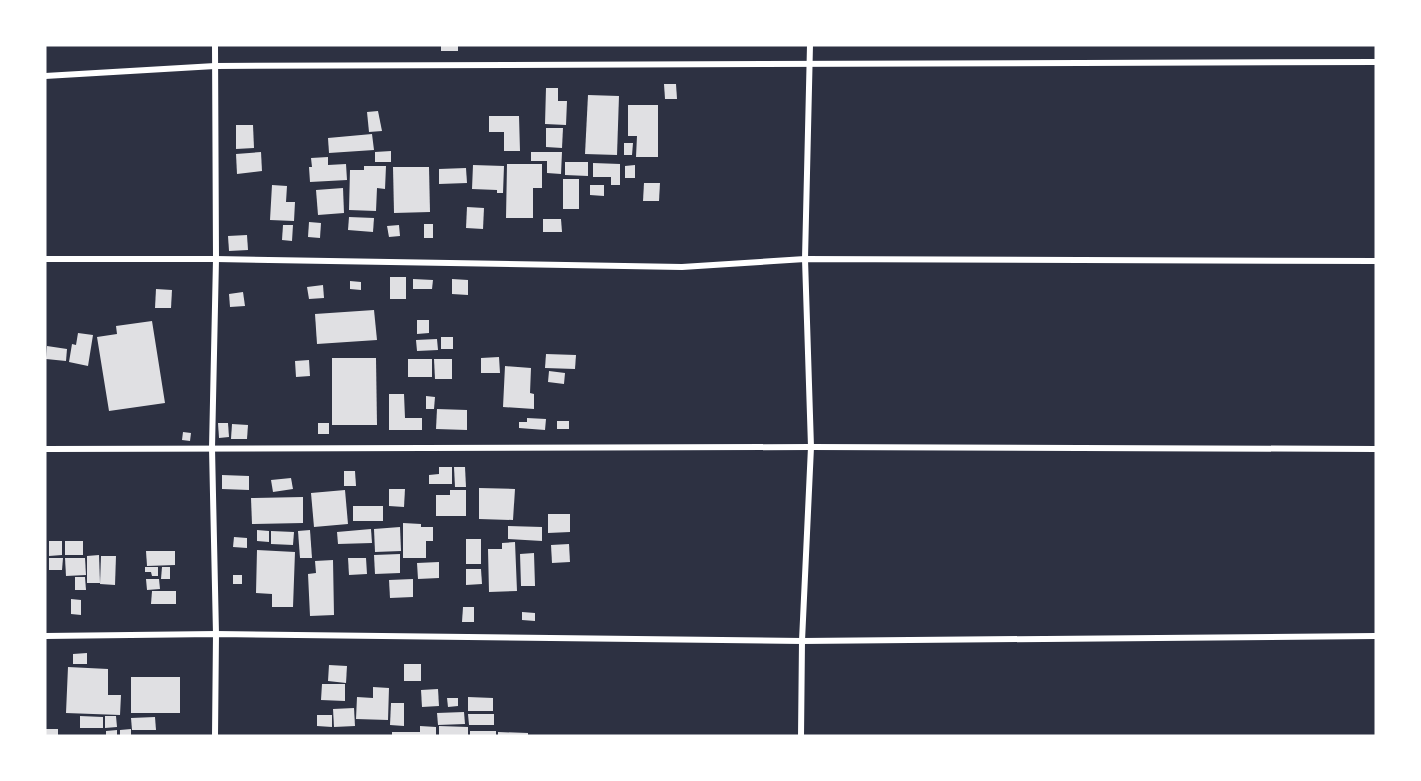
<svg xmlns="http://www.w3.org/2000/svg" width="1421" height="781" font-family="'Varela Round',sans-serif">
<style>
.building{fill:#e0e0e3}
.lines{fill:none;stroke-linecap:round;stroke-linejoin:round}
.minor{stroke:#fff;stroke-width:6}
</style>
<rect width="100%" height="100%" fill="#2d3142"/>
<g class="building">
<rect x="441" y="45" width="17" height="6"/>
<path d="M664 84H676L677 99H665Z"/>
<path d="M546 88H558V101H567L566 125 545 124Z"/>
<path d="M588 95 619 96 617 155 585 154Z"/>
<path d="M628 105H658V157H636L637 136H628Z"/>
<path d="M378 111 382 131 369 132 367 112Z"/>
<path d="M489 116H519L520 151H504V132H489Z"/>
<path d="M236 125H253L254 148 236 149Z"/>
<path d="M546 128H563L562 148 546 147Z"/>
<path d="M372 134 374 150 329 153 328 138Z"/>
<path d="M624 143H633L632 155H624Z"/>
<path d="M391 151V162H375V152Z"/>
<path d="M261 152 262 171 237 174 236 154Z"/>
<path d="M531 152H562L561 174 547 173V161H531Z"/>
<path d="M328 157V165L346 164 347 180 310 182 309 167H312L311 158Z"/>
<path d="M565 162H588V176L565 175Z"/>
<path d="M593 163 620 164V185H611V177H593Z"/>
<path d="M507 164H542V188H533V218H506Z"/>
<path d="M473 165 504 166 503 193H497V190L472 189Z"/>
<path d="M635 165V178H625V166Z"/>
<path d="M364 166H386L385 189 377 188 376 211 349 210 350 170H364Z"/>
<path d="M393 167H429L430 212 394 213Z"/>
<path d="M466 168 467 183 439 184V169Z"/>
<rect x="563" y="179" width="16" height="30"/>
<path d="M644 183H660L659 201H643Z"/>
<path d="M272 185 287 186 286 202H295L294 221 270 220Z"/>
<path d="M590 185H604V196L590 195Z"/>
<path d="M343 188 344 213 318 215 316 190Z"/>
<path d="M467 207 484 208 483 229 466 228Z"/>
<path d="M349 217 374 218 373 232 348 230Z"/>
<path d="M543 219H561L562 232H543Z"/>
<path d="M309 222 321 223 320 238 308 237Z"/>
<rect x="424" y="224" width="9" height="14"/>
<path d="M283 225H293L292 241 282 240Z"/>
<path d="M399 225 400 236 389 237 387 226Z"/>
<path d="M247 235 248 250 229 251 228 236Z"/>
<rect x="390" y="277" width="16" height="22"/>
<path d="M413 279 433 280 432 289H413Z"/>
<path d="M452 279 468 280V295L452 294Z"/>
<path d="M350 281 361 282V290L350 289Z"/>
<path d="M323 285 324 298 309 299 307 287Z"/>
<path d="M156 289 172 290 171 308H155Z"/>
<path d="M243 292 245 306 230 307 229 294Z"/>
<path d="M374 310 377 340 317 344 315 314Z"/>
<path d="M417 320H429V333L417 334Z"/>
<path d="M152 321 165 403 109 411 97 337 117 334 116 326Z"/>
<path d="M78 333 93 335 88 366 69 362 72 344 76 345Z"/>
<rect x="441" y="337" width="12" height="12"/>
<path d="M437 339 438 350 417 351 416 340Z"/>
<path d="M47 346 67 349 66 361 46 359Z"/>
<path d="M546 354 576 355 575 369 545 368Z"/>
<path d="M499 357 500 373H481V358Z"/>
<path d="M332 358H376L377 425H332Z"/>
<rect x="408" y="359" width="24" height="18"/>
<path d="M434 359H452V379H435Z"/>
<path d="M309 360 310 376 296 377 295 361Z"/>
<path d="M505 366 531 368 530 393 534 394V409L503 407Z"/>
<path d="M549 371 565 373 564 384 548 382Z"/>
<path d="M389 394H404L405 418H422V430H389Z"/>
<path d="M426 396 435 397 434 409H426Z"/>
<path d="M437 409 467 410V430L436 429Z"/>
<path d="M527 418 546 419 545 430 519 428V422H527Z"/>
<rect x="557" y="421" width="12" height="8"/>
<path d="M218 423H228L229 437 219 438Z"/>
<rect x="318" y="423" width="11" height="11"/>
<path d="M232 424 248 425 247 439H231Z"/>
<path d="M183 432 191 433 190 441 182 440Z"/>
<path d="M439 467H452V484H429V475L439 474Z"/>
<path d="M454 467H465L466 487H455Z"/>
<path d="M344 471H355L356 486H344Z"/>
<path d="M222 475 249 476V490L222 489Z"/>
<path d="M291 478 293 489 273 492 271 480Z"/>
<path d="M479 488 515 489 513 520 479 519Z"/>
<path d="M389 489H405L404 507 389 506Z"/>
<path d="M345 490 348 524 314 527 311 493Z"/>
<path d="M450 490H466V516H436V495H450Z"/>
<path d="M303 497V523L252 524 251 498Z"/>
<rect x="353" y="506" width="30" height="15"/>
<path d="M548 514H570V532L548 533Z"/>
<path d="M403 523 421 524V527H433V541H426V558H403Z"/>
<path d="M508 526 542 527V541L508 539Z"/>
<path d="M400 527 401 551 375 552 374 529Z"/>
<path d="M371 529 372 543 338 544 337 532Z"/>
<path d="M257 530 269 531V542L257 541Z"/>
<path d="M310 530 312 558H300L298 531Z"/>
<path d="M271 531 294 532 293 545 271 544Z"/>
<path d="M234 537 247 538V548L233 547Z"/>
<rect x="466" y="539" width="15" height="25"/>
<path d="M49 541H62V555L49 556Z"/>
<rect x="65" y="541" width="18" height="14"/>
<path d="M515 542 517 591 489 592 488 549H502V543Z"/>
<path d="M569 544 570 562 552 563 551 545Z"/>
<path d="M257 550 295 552 293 607H272V594L256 593Z"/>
<path d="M146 551H175V565L147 566Z"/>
<path d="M534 553 535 586H521L520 554Z"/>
<path d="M400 554V573L375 574 374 555Z"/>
<path d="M99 555 100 583H87V556Z"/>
<path d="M101 556H116L115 585 100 584Z"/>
<path d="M49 558H63L62 570H49Z"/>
<path d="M65 558H85L86 575 66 576Z"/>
<path d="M348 558H366L367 574 349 575Z"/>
<path d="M333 560 334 615 310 616 308 574 316 573 315 561Z"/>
<path d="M439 562V578L418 579 417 563Z"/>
<path d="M145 567H158V576H152L151 572H145Z"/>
<path d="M162 567H170V579H161Z"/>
<path d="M466 569H481L482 584 466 585Z"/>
<rect x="233" y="575" width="9" height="9"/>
<path d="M75 577H85L86 590H75Z"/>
<path d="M146 579H159L160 589 147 590Z"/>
<path d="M413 579V597L390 598 389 580Z"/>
<path d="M152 591H176V604H151Z"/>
<path d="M71 599 81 600V615L71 614Z"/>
<path d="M463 607H474V622H462Z"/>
<path d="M522 612 535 613V621L522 620Z"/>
<path d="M87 653V664H73V654Z"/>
<rect x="404" y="664" width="17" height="17"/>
<path d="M329 665 347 666 346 683 328 681Z"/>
<path d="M68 667 108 669V695H121L120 715 66 713Z"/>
<rect x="131" y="677" width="49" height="36"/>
<path d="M322 684H345V701L321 700Z"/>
<path d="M373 687 389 688 388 720 356 719 357 697 373 698Z"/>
<path d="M438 689 439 706 422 707 421 690Z"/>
<path d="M468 697 493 698V711H468Z"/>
<path d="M447 698H458V706L448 707Z"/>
<path d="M391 703H404V726L390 725Z"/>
<path d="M354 708 355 726 334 727 333 709Z"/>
<path d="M464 712 465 724 438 725 437 713Z"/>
<path d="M468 714H494V725H469Z"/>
<path d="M317 715H332V727L317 726Z"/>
<path d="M80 716 103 717V728H80Z"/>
<path d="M105 716H116L117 727 105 728Z"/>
<path d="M155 717 156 730H132L131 718Z"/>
<path d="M420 726 436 727V736H392V732H420Z"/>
<path d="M439 726 468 727V736H439Z"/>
<rect x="45" y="729" width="13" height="7"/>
<path d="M131 729V736H120V730Z"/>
<path d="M117 730V736H106V731Z"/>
<rect x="470" y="731" width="26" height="5"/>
<path d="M498 732 528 733V736H498Z"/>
</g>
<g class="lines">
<g class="minor">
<path d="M45 76 215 66 1376 62"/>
<path d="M45 259H216L682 267 805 259 1376 261"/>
<path d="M45 449 811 447 1376 449"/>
<path d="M45 636 216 634 802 641 1376 636"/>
<path d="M215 736 216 634 212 448 216 259 215 45"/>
<path d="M801 736 802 641 811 447 805 259 810 45"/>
</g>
</g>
<rect width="1421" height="781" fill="none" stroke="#ffffff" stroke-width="93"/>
</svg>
